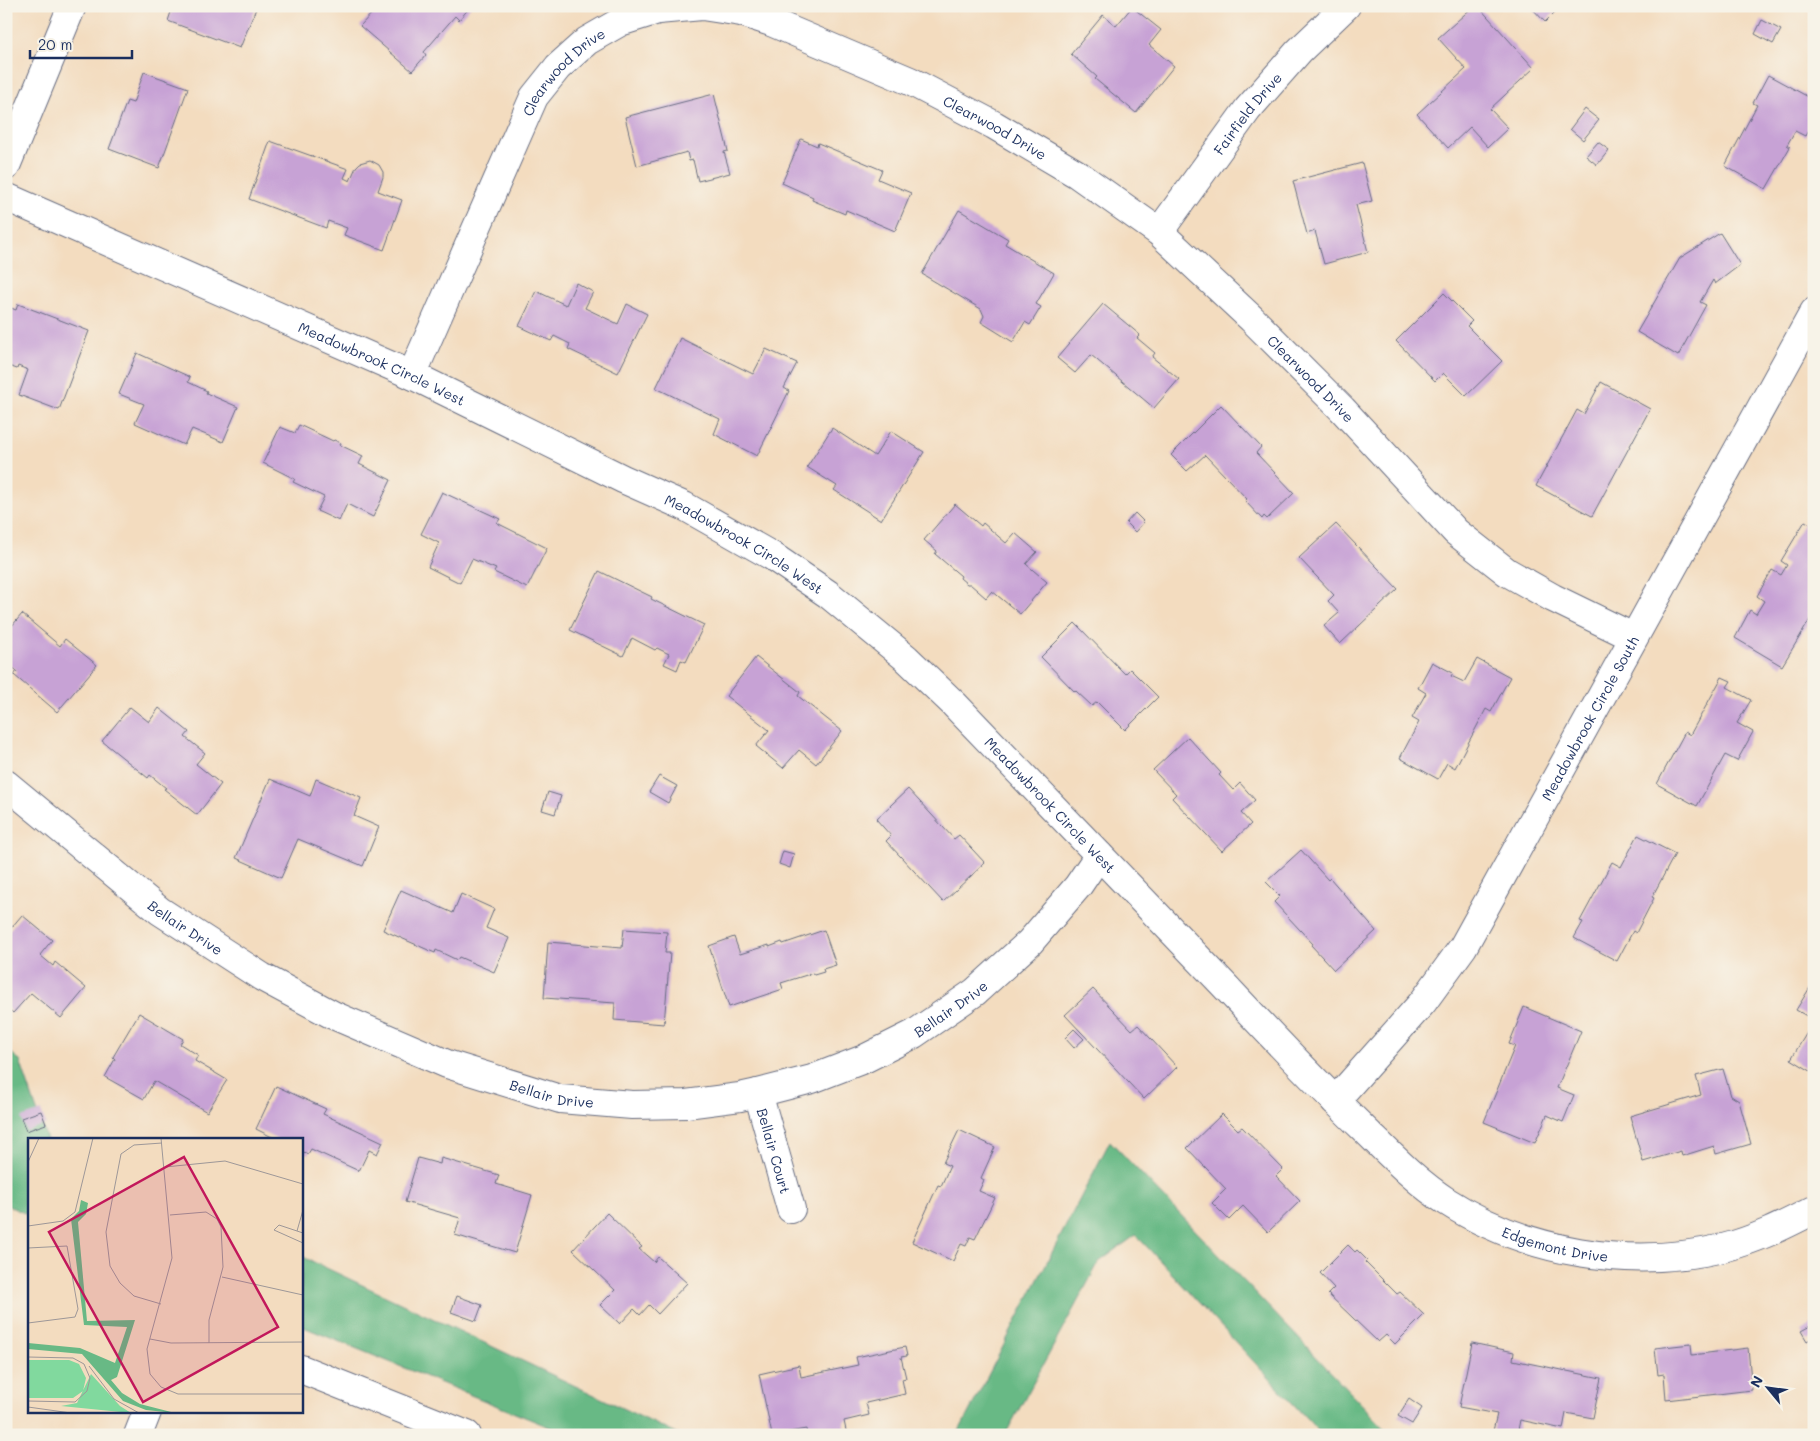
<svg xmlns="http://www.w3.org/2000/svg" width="1820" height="1441" font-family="Mali,sans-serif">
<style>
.forest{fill:#68b985;stroke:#427472}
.building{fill:#c7a2d5}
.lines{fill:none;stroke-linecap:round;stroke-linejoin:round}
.minor-casing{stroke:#676c80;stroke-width:30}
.minor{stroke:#fff;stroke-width:28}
.labels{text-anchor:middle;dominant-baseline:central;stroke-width:4;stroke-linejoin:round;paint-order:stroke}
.street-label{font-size:14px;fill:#1b2f5e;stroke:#f7f3e8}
.inset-road{fill:none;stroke:#9d9798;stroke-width:1}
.view{fill:#c2185b;fill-opacity:0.15;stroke:#c2185b;stroke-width:2.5}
.inset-edge{fill:none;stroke:#1b2f5e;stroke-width:2.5}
</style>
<rect width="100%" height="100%" fill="#f7f3e8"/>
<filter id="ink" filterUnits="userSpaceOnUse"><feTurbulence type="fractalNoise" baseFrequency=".02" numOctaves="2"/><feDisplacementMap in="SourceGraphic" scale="10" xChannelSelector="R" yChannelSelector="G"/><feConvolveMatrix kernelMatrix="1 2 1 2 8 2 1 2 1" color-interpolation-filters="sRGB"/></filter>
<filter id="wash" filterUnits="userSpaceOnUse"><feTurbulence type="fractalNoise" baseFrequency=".0096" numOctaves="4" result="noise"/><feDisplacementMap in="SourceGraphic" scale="20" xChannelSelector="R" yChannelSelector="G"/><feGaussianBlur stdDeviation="1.12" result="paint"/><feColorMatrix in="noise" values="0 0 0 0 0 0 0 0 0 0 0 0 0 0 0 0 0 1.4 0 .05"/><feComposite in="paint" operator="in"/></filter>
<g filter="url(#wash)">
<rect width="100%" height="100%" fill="#f3dcbf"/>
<g class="forest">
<path d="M6 1048 20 1061 47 1140H29V1215L6 1205Z"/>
<path d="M1110 1141 1391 1435H1322L1136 1235 1099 1262 1005 1435H957Z"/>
<path d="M301 1256 679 1435H569L301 1326Z"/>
</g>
<g id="blocks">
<g class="building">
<path d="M173 6H257L240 48 168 21Z"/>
<path d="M370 6H471L459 20 455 16 424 52 426 55 412 71 360 26 375 10Z"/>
<path d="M1474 6H1478L1534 68 1490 109 1508 128 1488 147 1470 127 1448 148 1417 114 1466 69 1438 38Z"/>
<path d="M1530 6H1561L1545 22Z"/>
<path d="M1132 7 1161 30 1149 45 1174 66 1136 113 1095 79 1097 77 1071 54 1103 15 1116 26Z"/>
<path d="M1762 20 1781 30 1773 44 1755 34Z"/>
<path d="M144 72 188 88 159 168 109 149 127 101 133 103Z"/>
<path d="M1768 75 1814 100V120L1805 136 1795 131 1787 145 1790 147 1766 189 1725 166 1757 105 1753 103Z"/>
<path d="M714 94 728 151 724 152 730 173 698 181 693 160 689 161 687 152 637 166 625 117Z"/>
<path d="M1585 109 1599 120 1583 140 1570 129Z"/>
<path d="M801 139 817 146 818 143 882 170 878 179 911 193 895 231 846 210 845 214 812 200 813 197 782 183Z"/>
<path d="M270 141 348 169 344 178 350 181 356 167 360 163 370 160 379 165 383 172V177L378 191 402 200 384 250 344 235 347 228 328 221 326 228 249 199Z"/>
<path d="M1598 142 1609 150 1597 165 1586 156Z"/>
<path d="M1362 163 1372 201 1356 205 1368 252 1324 264 1315 231 1307 234 1293 181Z"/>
<path d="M959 210 1008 239 1005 244 1054 273 1036 304 1041 307 1030 325 1025 322 1013 342 981 322 984 316 981 309 922 274Z"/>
<path d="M1720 233 1740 265 1715 284 1713 280 1700 302 1706 305 1678 356 1637 332 1680 258Z"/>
<path d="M576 283 593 292 585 308 618 324 627 304 647 314 618 373 568 349 570 344 554 336 551 341 519 326 536 291 566 305Z"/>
<path d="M1444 293 1472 321 1467 326 1502 361 1466 396 1443 373 1435 381 1396 341Z"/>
<path d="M18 304 89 331 59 410 19 395 28 370 18 366 17 369 6 365V306L16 310Z"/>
<path d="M1103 304 1140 335 1137 338 1155 353 1152 357 1179 379 1154 408 1091 355 1075 373 1057 358Z"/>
<path d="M680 338 753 374 766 349 797 363 784 388 789 391 757 456 714 434 720 419 656 388Z"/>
<path d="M137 353 190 377 188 382 207 391 206 393 238 407 223 442 192 429 184 445 135 423 144 404 119 394Z"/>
<path d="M1601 382 1650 409 1592 516 1536 486 1577 410 1584 414Z"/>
<path d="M1221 405 1261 447 1256 453 1294 493 1267 519 1264 516 1262 519 1245 501 1247 499 1205 455 1187 471 1171 455Z"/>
<path d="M299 425 333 441 334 440 341 443 340 445 363 456 359 464 391 480 373 517 347 504 339 521 317 511 324 497 293 482 295 479 263 463 280 427 295 433Z"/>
<path d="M832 428 875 456 891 431 924 452 881 520 834 490 837 486 807 467Z"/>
<path d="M442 492 500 519 497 523 547 548 527 588 494 572 496 569 472 559 460 583 428 567 439 543 421 534Z"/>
<path d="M955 504 981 526 983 523 1006 543 1015 533 1037 552 1026 564 1047 582 1020 614 992 591 986 598 970 584H967L960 578 961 576 935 554 937 551 924 540Z"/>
<path d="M1135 513 1144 522 1135 532 1126 523Z"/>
<path d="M1805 521 1814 526 1812 534 1814 535V613L1782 666 1735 638 1750 610 1756 614 1764 601 1757 596 1772 570 1781 575 1787 565 1781 561Z"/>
<path d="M1336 524 1398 589 1340 644 1324 626 1339 613 1328 601 1334 595 1299 558Z"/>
<path d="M599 571 652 597 651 599 704 625 686 662 681 660 677 670 664 664 669 654 657 648 655 650 632 638 623 656 570 630Z"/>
<path d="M22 614 60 646 65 639 97 665 57 712 14 675 17 671 6 662V633Z"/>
<path d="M1075 623 1125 674 1130 669 1158 697 1125 730 1097 702 1092 706 1076 691 1075 692 1041 657Z"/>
<path d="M756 657 800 692 798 696 842 731 816 764 799 750 783 768 756 746 769 730 726 696Z"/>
<path d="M1477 659 1510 677 1491 712 1486 709 1455 768 1447 763 1438 779 1400 758 1419 722 1412 718 1426 693 1418 688 1432 662 1453 673 1451 676 1464 682Z"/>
<path d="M1722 677 1731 681 1727 687 1751 700 1737 723 1753 732 1737 761 1725 755 1697 806 1657 784 1685 732 1690 735Z"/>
<path d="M130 707 149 722 159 708 189 732 185 737 205 753 196 764 221 784 197 815 164 789 166 788 150 775 148 778 102 741Z"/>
<path d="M1188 737 1221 773 1219 775 1233 790 1240 783 1255 800 1241 813 1251 824 1222 851 1172 798 1176 794 1153 770Z"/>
<path d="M659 776 677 786 668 803 649 792Z"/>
<path d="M270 779 310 796 316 779 361 798 354 816 379 827 363 866 298 839 281 878 236 858Z"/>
<path d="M908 789 954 839 959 835 985 863 943 902 886 841 891 836 876 819Z"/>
<path d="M548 792 561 796 555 814 542 810Z"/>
<path d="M1638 835 1675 854 1652 897 1654 898 1636 933 1633 931 1617 961 1574 938 1583 922 1580 921 1612 862 1621 867Z"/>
<path d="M1301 850 1328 880 1330 878 1376 931 1334 970 1311 945 1313 944 1274 902 1280 896 1266 882Z"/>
<path d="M783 851 794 854 790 868 779 864Z"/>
<path d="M401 890 453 913 461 894 494 909 486 928 509 938 494 972 459 957 457 960 436 950 435 953 383 930Z"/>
<path d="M22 915 52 940 40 955 53 966 55 962 86 988 61 1018 31 993 13 1013 6 1007 8 988 6 987V934Z"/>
<path d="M624 929 667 932 665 953H670L664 1024 614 1020 615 1003 544 998 548 942 622 948Z"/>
<path d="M824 930 836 965 823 969 824 972 814 975 813 973 781 983 783 989 729 1007 709 946 734 937 740 954 769 945V947L782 942 783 944Z"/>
<path d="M1814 981V1020L1796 1010Z"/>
<path d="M1093 989 1132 1030 1138 1025 1177 1067 1144 1099 1065 1015Z"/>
<path d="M1524 1007 1581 1031 1557 1088 1574 1095 1563 1122 1547 1115 1535 1143 1484 1122 1515 1046 1509 1044Z"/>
<path d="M139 1013 183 1039 180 1044 198 1055 195 1061 227 1080 207 1112 154 1081 144 1099 105 1077 115 1059 113 1057Z"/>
<path d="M1814 1021V1073L1791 1059Z"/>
<path d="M1074 1029 1084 1039 1074 1048 1065 1038Z"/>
<path d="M1723 1069 1731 1096 1739 1101 1751 1144 1716 1154 1714 1146 1682 1156 1681 1151 1643 1162 1630 1116 1701 1095 1696 1076Z"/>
<path d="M276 1086 326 1109 323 1114 383 1142 377 1154 369 1150 359 1171 311 1149 308 1154 301 1151V1140H278L256 1129Z"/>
<path d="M41 1111 46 1124 26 1131 21 1118Z"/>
<path d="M1222 1114 1238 1130 1242 1127 1283 1169 1276 1176 1300 1201 1268 1232 1243 1206 1229 1220 1212 1203 1226 1189 1187 1148Z"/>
<path d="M959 1130 995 1147 981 1178 984 1180 979 1191 995 1198 975 1239 970 1237 966 1246 961 1244 953 1261 912 1242 938 1185 941 1186 950 1166 943 1163Z"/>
<path d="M418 1158 440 1164 441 1158 499 1175 496 1184 532 1195 515 1253 455 1235 460 1218 405 1202Z"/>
<path d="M607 1213 642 1247 639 1249 654 1262 658 1257 687 1283 658 1314 649 1305 640 1315 634 1309 620 1324 600 1305 615 1290 573 1250Z"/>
<path d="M1348 1245 1355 1252 1357 1250 1367 1260 1365 1262 1397 1294 1400 1292 1424 1315 1395 1344 1386 1335 1378 1342 1328 1294 1334 1288 1320 1273Z"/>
<path d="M457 1296 482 1305 476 1321 451 1312Z"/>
<path d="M1814 1324V1337L1807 1341 1801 1331Z"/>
<path d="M1472 1343 1514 1352 1513 1360 1601 1378 1593 1418 1566 1413 1563 1429 1520 1420 1517 1435H1492L1497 1414 1459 1407Z"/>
<path d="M1691 1344 1692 1355 1748 1348 1752 1390 1666 1400 1664 1374 1658 1375 1655 1348Z"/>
<path d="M905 1347 907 1356 901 1357 906 1378 902 1379 905 1394 866 1403 869 1415 844 1421 847 1435H807L806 1429 772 1435 759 1374 799 1365 801 1377 858 1365 856 1357Z"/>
<path d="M1409 1399 1422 1408 1412 1424 1398 1416Z"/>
</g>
</g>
</g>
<g filter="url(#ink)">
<use href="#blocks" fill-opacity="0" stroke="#676c80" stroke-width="1"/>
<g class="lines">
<g class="minor-casing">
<g id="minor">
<path d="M6 166 72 6"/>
<path id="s1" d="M6 197 412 375 623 479 684 506 772 556 828 594 906 658 954 704C1044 797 1133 891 1223 984 1269 1033 1315 1082 1364 1129 1390 1154 1415 1181 1446 1201 1527 1253 1629 1270 1723 1248 1755 1240 1785 1225 1814 1210"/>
<path id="s2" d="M1159 232 1248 109 1299 51 1346 6"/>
<path id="s3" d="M412 375 534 97 558 67 587 41 620 22 658 10 702 6 741 12 771 22 910 81 994 125 1077 174 1159 232 1252 319 1342 409 1456 532 1507 572 1553 598 1633 637"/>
<path id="s4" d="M6 784 160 911 262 977 333 1015 447 1064 560 1099 632 1105 686 1104 740 1097 758 1093 812 1079 864 1059 914 1034 975 992 1030 942 1078 886 1099 855"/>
<path id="s5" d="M758 1093 791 1209"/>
<path id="s6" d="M1335 1101 1423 1002 1463 947 1814 312"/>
<path d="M301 1369 467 1435"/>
<path d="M138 1435 147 1412"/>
</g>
</g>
<use href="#minor" class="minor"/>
</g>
</g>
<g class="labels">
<g class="street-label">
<text stroke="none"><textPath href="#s3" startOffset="342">Clearwood Drive</textPath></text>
<text stroke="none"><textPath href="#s2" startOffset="148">Fairfield Drive</textPath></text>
<text stroke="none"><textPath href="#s3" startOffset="822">Clearwood Drive</textPath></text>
<text stroke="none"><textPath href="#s1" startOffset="411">Meadowbrook Circle West</textPath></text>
<text stroke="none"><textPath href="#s3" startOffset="1228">Clearwood Drive</textPath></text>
<text stroke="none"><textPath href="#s1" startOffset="816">Meadowbrook Circle West</textPath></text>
<text stroke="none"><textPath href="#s6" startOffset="462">Meadowbrook Circle South</textPath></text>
<text stroke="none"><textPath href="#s1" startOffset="1221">Meadowbrook Circle West</textPath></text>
<text stroke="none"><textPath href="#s4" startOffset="230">Bellair Drive</textPath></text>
<text stroke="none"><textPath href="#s4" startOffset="1055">Bellair Drive</textPath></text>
<text stroke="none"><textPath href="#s4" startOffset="635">Bellair Drive</textPath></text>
<text stroke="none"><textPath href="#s5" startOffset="60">Bellair Court</textPath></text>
<text stroke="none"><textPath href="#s1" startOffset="1900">Edgemont Drive</textPath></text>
</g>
</g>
<g transform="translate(28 1138)">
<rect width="275" height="275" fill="#f3dcbf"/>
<path d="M0 222H41L51 226 58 240 55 253 45 260H0ZM63 236 92 268 103 275 33 268 49 265Z" fill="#81d99e"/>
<path d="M53 62 60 65 58 76 50 84 59 183 107 182 89 239 83 242 94 255 112 266 147 275 118 272 95 263 54 216 0 211V205L52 210 87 225 99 189 56 187 43 81 51 73Z" fill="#68b985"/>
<path class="inset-road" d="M133 0 144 120 119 211 122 236 133 249 150 256H275M0 24 11 0M137 29 197 23 275 46M142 77 178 74 189 81 193 89 195 129 181 182V205M0 88 35 83 47 74 65 0M269 93 275 72M275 95 251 87 246 92 275 105M0 110 39 108 50 171 47 179 0 185M194 139 275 157M133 166 106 158 92 145 82 128 78 94 93 16 106 7 134 5M122 201 143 205 275 204M0 219 45 220 56 226 62 240 59 253 47 264 0 263M61 228 86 261 111 275M0 269 43 275"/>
<path class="view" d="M156 19 250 189 115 264 21 94Z"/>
<rect width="275" height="275" class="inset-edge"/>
</g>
<rect width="1820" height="1441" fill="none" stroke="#f7f3e8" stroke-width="25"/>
<g transform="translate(1768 1388) rotate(299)" stroke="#f7f3e8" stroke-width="4" paint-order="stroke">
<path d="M0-4L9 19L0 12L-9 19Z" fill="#1b2f5e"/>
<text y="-8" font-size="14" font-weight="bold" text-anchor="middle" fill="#1b2f5e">N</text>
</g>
<path d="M30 50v8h102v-8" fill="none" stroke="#1b2f5e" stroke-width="2.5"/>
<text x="38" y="50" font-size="15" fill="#1b2f5e" stroke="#f7f3e8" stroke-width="4" paint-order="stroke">20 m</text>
</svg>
